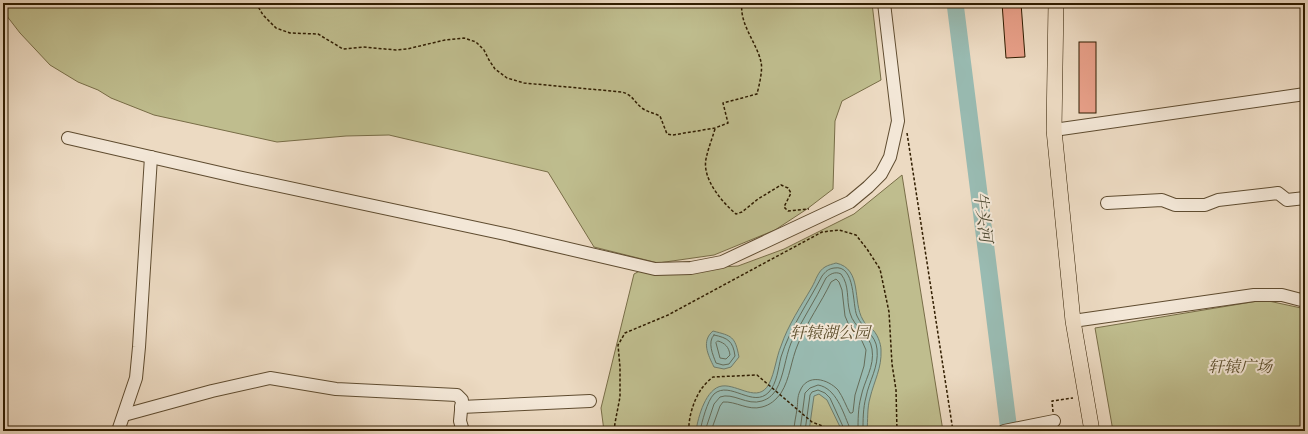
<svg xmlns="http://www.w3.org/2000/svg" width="1308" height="434" font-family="Vollkorn,'Noto Serif SC',serif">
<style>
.green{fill:#bfbd8e;stroke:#786d47}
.water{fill:#99bbb2;stroke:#6f7c6b}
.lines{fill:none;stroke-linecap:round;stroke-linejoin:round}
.shore{stroke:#646c59;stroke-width:1}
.river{stroke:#99bbb2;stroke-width:17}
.building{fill:#e79f88;stroke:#301d00}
.minor-casing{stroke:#5f4c30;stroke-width:14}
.major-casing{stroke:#301d00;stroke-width:16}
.path{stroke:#301d00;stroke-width:1.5;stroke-dasharray:3 2;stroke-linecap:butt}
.minor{stroke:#f3e7d7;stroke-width:12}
.major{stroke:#ecdac2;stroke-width:15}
.labels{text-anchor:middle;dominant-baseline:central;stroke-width:4;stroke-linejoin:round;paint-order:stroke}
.park-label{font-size:16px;font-style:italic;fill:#5b4d2b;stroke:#f3e7d7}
.water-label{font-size:17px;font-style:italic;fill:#504c35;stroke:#f3e7d7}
</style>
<rect width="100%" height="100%" fill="#ecdac2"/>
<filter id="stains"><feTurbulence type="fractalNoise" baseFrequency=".005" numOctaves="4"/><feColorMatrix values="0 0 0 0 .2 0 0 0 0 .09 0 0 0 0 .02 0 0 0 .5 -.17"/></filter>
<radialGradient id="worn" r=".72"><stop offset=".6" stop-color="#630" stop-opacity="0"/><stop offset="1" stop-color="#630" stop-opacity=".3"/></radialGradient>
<g class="green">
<path d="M3 3H872L881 80 842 101 835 121 833 189 807 209 775 230 714 255 658 263 594 247 548 172 389 135 346 136 277 142 154 115 111 98 98 90 78 82 50 65 20 33 3 11Z"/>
<path d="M902 175 943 431H604L601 408 634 274 649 266 669 270 738 266 784 249 854 214Z"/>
<path d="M1264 300 1301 308 1305 310V431H1113L1095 328Z"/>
</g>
<g class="water">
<path d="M836 263C863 269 852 302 863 320 865 324 868 326 871 328 877 333 881 343 881 350 882 368 874 381 870 398 867 408 868 420 867 431H842L827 400 819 394 814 396 809 431H696C698 417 706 388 722 386 738 384 758 404 769 384 775 372 776 358 781 346 788 325 801 306 812 287 816 280 818 271 825 267 828 265 833 264 836 263Z"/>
<path d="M713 331C732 336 735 336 739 357L731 367 724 369 714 367C708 355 701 341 713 331Z"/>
</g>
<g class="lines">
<g class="shore">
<path d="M714 335C728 338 733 341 735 356L729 364 723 365 716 363C713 355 707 342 714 335Z"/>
<path d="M718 341C725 343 729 347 730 355L726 359 720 358 716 343Z"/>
<path d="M700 431C702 422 707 401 714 394 730 380 753 409 769 392 777 383 778 369 781 357 790 328 808 303 822 276 826 271 828 269 834 268 856 264 852 305 857 316 862 328 876 335 877 349 879 367 869 381 866 397 863 408 863 420 863 431"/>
<path d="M705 431 714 404 720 397C733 392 747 406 762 401 768 399 772 396 776 390 784 376 785 358 791 343 801 321 815 301 826 278 830 274 835 271 841 274 850 286 846 299 850 313 854 328 870 334 872 349 875 366 864 381 861 397 858 408 858 420 858 431"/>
<path d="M711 431 720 406 723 402C736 401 748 411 762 407 770 405 776 400 781 393 790 379 791 360 798 344 807 322 821 303 831 282L836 279 839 282 842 290 845 316 851 330 862 341 866 350 864 366 855 395 853 412 852 413H850C846 406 843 397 838 390 828 379 807 373 800 391 797 397 798 403 797 409 796 417 794 423 794 431"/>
<path d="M800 431 805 393 810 388 818 385C836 388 843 412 849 426L850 431"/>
<path d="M805 431 810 395 812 392 818 390 825 393 830 398 845 431"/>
</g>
<path class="river" d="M955 3 1009 431"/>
</g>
<g class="building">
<path d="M1002 3H1021L1025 57 1006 58Z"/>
<rect x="1079" y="42" width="17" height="71"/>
</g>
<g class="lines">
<g class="minor-casing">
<g id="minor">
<path d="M1054 130 1305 94"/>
<path d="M68 138 238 177 505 234 655 269 691 268 722 262 850 202 868 187 881 174 890 157 898 121 884 3"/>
<path d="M1107 203 1162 200 1175 205H1205L1218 200 1278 193 1287 200 1305 198"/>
<path d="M1073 321 1254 295H1282L1305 301"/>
<path d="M461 407 590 401"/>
<path d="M124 415 212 391 270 378 336 389 457 395 462 400 460 421 463 431"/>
<path d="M118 431 136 378 139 347 151 157"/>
<path d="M1004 431 1054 421"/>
</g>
</g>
<g class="major-casing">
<path id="major" d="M1056 3 1054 130 1073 321 1092 431"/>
</g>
<g class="path">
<path d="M256 3 263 15 276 28 290 33 318 34 343 49 363 47 396 50 407 49 445 40 464 38 476 42 484 50 489 60 495 69 507 78 524 83 622 92C633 95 634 102 642 108 647 112 654 113 660 116L667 134 673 135 715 128 728 123 723 103 757 94C759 86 763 70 761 62 757 43 739 24 742 3"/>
<path d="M715 129C712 139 708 149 706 159 702 179 722 202 736 214L742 212 758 199 781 185 788 188 791 193 784 207 788 211 809 209"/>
<path d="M907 133 953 431"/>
<path d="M1053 412 1052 401 1073 398"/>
<path d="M614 431 615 423 620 397V367L618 345 625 333 668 315 822 232 839 230 856 235 867 249 880 269 889 312 892 364 896 390 897 431"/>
<path d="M689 431C688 418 694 399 702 388 705 384 709 380 713 377L757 375 812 422 825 427 828 431"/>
</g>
<use href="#minor" class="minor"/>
<use href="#major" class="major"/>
</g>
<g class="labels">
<g class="park-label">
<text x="830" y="334">轩辕湖公园</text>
<text x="1240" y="368">轩辕广场</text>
</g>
<g class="water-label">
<text transform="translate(982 217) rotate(83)">牛头河</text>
</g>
</g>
<rect width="1308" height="434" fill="none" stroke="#ecdac2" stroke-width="16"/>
<rect x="4" y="4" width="1300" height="426" fill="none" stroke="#301d00" stroke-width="2"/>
<rect x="8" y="8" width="1292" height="418" fill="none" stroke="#301d00"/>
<rect width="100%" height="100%" filter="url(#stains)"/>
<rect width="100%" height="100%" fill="url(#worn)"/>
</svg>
